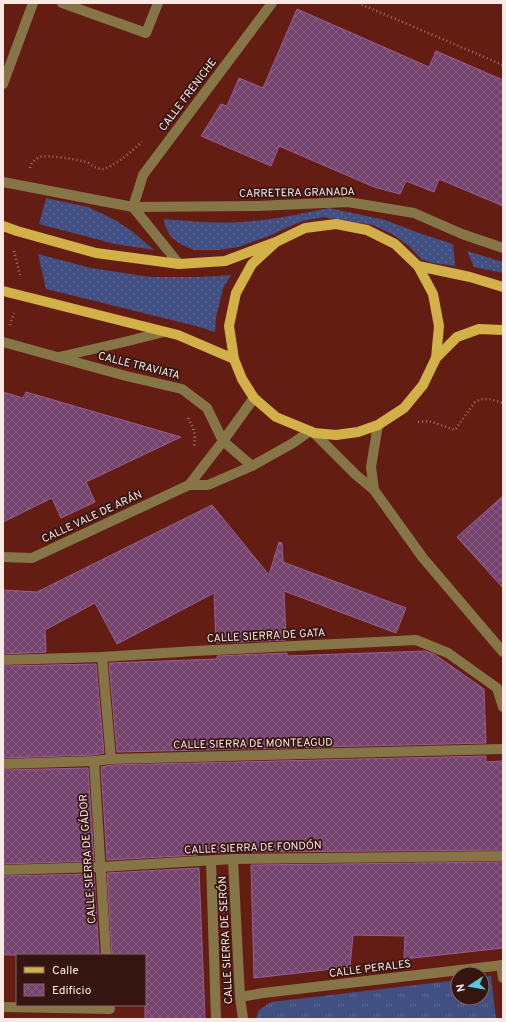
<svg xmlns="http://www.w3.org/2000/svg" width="506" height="1022" font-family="Overpass,sans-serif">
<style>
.grass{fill:url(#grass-tufts)}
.garden{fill:url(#garden-dots)}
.building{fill:url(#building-cross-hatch);stroke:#995e92}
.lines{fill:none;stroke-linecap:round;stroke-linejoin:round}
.path{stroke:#a6766f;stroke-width:2.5;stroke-dasharray:1 3;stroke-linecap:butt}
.minor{stroke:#867647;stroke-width:10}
.major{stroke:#d2b148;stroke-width:10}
.labels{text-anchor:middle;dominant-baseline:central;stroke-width:3.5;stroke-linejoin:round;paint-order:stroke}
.street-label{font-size:11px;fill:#fae8e4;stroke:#351510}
</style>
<defs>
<pattern id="grass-tufts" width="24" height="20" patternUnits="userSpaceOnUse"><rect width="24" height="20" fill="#414f83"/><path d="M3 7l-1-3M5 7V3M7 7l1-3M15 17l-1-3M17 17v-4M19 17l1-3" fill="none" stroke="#5d6894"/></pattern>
<pattern id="garden-dots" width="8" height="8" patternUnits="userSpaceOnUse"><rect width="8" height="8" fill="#414f83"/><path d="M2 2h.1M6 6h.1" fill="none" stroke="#5d6894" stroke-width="1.8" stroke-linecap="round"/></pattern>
<pattern id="building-cross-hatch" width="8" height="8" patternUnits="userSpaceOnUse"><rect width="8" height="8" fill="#74446f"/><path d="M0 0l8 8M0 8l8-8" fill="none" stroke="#895f83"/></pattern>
</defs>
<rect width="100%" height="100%" fill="#641d13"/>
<path class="grass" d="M491 976 496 1019H256L259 1010 271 1002 458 980V998H482V977Z"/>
<g class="garden">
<path d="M46 198 88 207 115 220 133 232 154 250 115 244 39 224Z"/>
<path d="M329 208 385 220 419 233 453 244 455 266 433 263 421 259 410 247 394 235 373 225 323 217 303 221 288 227 269 236 238 247 219 250H194L182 245 171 237 165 226 164 219C194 222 223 224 253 221 278 219 304 213 329 208Z"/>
<path d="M467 251 503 262V273L474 267Z"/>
<path d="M38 254 91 268 150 277H200L231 275 223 288 216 318 215 332 196 326 46 289Z"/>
</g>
<g class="building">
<path d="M297 9 429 67 436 51 503 80V206L439 179 434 192 406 181 400 194 374 187 279 146 271 166 201 136 221 104 227 106 239 78 263 88Z"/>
<path d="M3 392 23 398 26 392 181 437 86 482 95 502 61 518 52 498 3 522Z"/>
<path d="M503 496V588L457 537Z"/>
<path d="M212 505 269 575 279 542 282 543 283 562 406 608 396 633 284 591 286 640 216 643 214 593 117 644 95 603 45 630 46 652 3 654V590L37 592Z"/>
<path d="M425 651 434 654 484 689 486 743 117 752 109 663 217 659V656L287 653V656Z"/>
<path d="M96 664 104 753 94 755 3 758V666Z"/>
<path d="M486 756V762L503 761V850L251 852V851L198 854V855L107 860 101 767 111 765Z"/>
<path d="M88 768 94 861 3 864V770Z"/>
<path d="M503 862V948L404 959 405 936 353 935 350 967 254 978 251 865Z"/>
<path d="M199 868 205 1019H145V955H112L107 873Z"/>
<path d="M94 874 99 955H3L4 907H3V876Z"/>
</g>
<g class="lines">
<g class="path">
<path d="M358 3 503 65"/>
<path d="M30 168C31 163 35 159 40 157 49 155 73 159 82 161 90 162 94 169 102 169 112 169 134 149 142 142"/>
<path d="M14 251 20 275"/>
<path d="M10 325 14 313"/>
<path d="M188 418C194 429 196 433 194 446"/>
<path d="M418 422 429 421 455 430 475 402C486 396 492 400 503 403"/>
</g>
<g class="minor">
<path d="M62 3 146 33 158 3"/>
<path d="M3 84 33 3"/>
<path d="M3 182 133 207 258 206 348 202 414 213 462 234 503 248"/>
<path d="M133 207 143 175 272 3"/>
<path d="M133 207 179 264"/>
<path d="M3 342 126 376 182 389 207 408 223 441 252 466"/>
<path d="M59 357 124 342 164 332"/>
<path d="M314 433 355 474 374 490 423 558 503 652"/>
<path d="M189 485 223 441 254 398"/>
<path d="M374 490 371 467 378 425"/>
<path d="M3 557 32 558 189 485H208L252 466 293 443 310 431"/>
<path d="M102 657 111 759"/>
<path d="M3 660 102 657 195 651 416 640 448 653 497 688 503 707"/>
<path d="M94 761 106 955"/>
<path d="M3 764 94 761 111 759 503 749"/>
<path d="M233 859 240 997 243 1019"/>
<path d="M211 861 216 1019"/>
<path d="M3 870 100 867 233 859 503 856"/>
<path d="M501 965 503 978"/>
<path d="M240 997 263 993 503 965"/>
<path d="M3 1007 110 1009"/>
</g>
<g class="major">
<path d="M3 226 17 231 96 253 179 264 225 261 276 242 305 228 336 224 367 230 395 244 418 266 433 294 439 326 436 358 423 385 404 408 378 425 358 432 336 435 314 433 310 431 276 417 254 398 242 379 234 359 229 326 236 293 252 264 276 242"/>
<path d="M418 266 470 277 503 287"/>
<path d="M3 291 178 335 234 359"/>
<path d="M436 358 457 337 479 329 503 330"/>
</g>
</g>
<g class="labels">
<g class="street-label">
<text transform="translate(188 95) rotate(-53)">CALLE FRENICHE</text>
<text transform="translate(297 193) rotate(-1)">CARRETERA GRANADA</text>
<text transform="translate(139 366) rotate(14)">CALLE TRAVIATA</text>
<text transform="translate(92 517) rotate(-25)">CALLE VALE DE ARÁN</text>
<text transform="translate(266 636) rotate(-3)">CALLE SIERRA DE GATA</text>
<text transform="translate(253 744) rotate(-1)">CALLE SIERRA DE MONTEAGUD</text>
<text transform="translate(253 848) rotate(-2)">CALLE SIERRA DE FONDÓN</text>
<text transform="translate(88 859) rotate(-94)">CALLE SIERRA DE GÁDOR</text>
<text transform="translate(226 940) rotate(-93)">CALLE SIERRA DE SERÓN</text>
<text transform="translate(370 969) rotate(-7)">CALLE PERALES</text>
</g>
</g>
<rect width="506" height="1022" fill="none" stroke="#fae8e4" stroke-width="8"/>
<rect x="16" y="954" width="130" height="52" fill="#351510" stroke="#846965"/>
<rect x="24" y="967" width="20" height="6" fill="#d2b148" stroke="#846965"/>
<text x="52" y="974" font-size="12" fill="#fae8e4">Calle</text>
<rect x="24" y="984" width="20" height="12" fill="url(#building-cross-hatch)" stroke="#846965"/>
<text x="52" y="994" font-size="12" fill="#fae8e4">Edificio</text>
<g transform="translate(470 986) rotate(258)"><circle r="19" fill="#351510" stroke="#846965"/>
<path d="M0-3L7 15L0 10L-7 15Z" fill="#55cadf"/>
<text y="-6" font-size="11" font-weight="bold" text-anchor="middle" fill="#fae8e4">N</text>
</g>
</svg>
